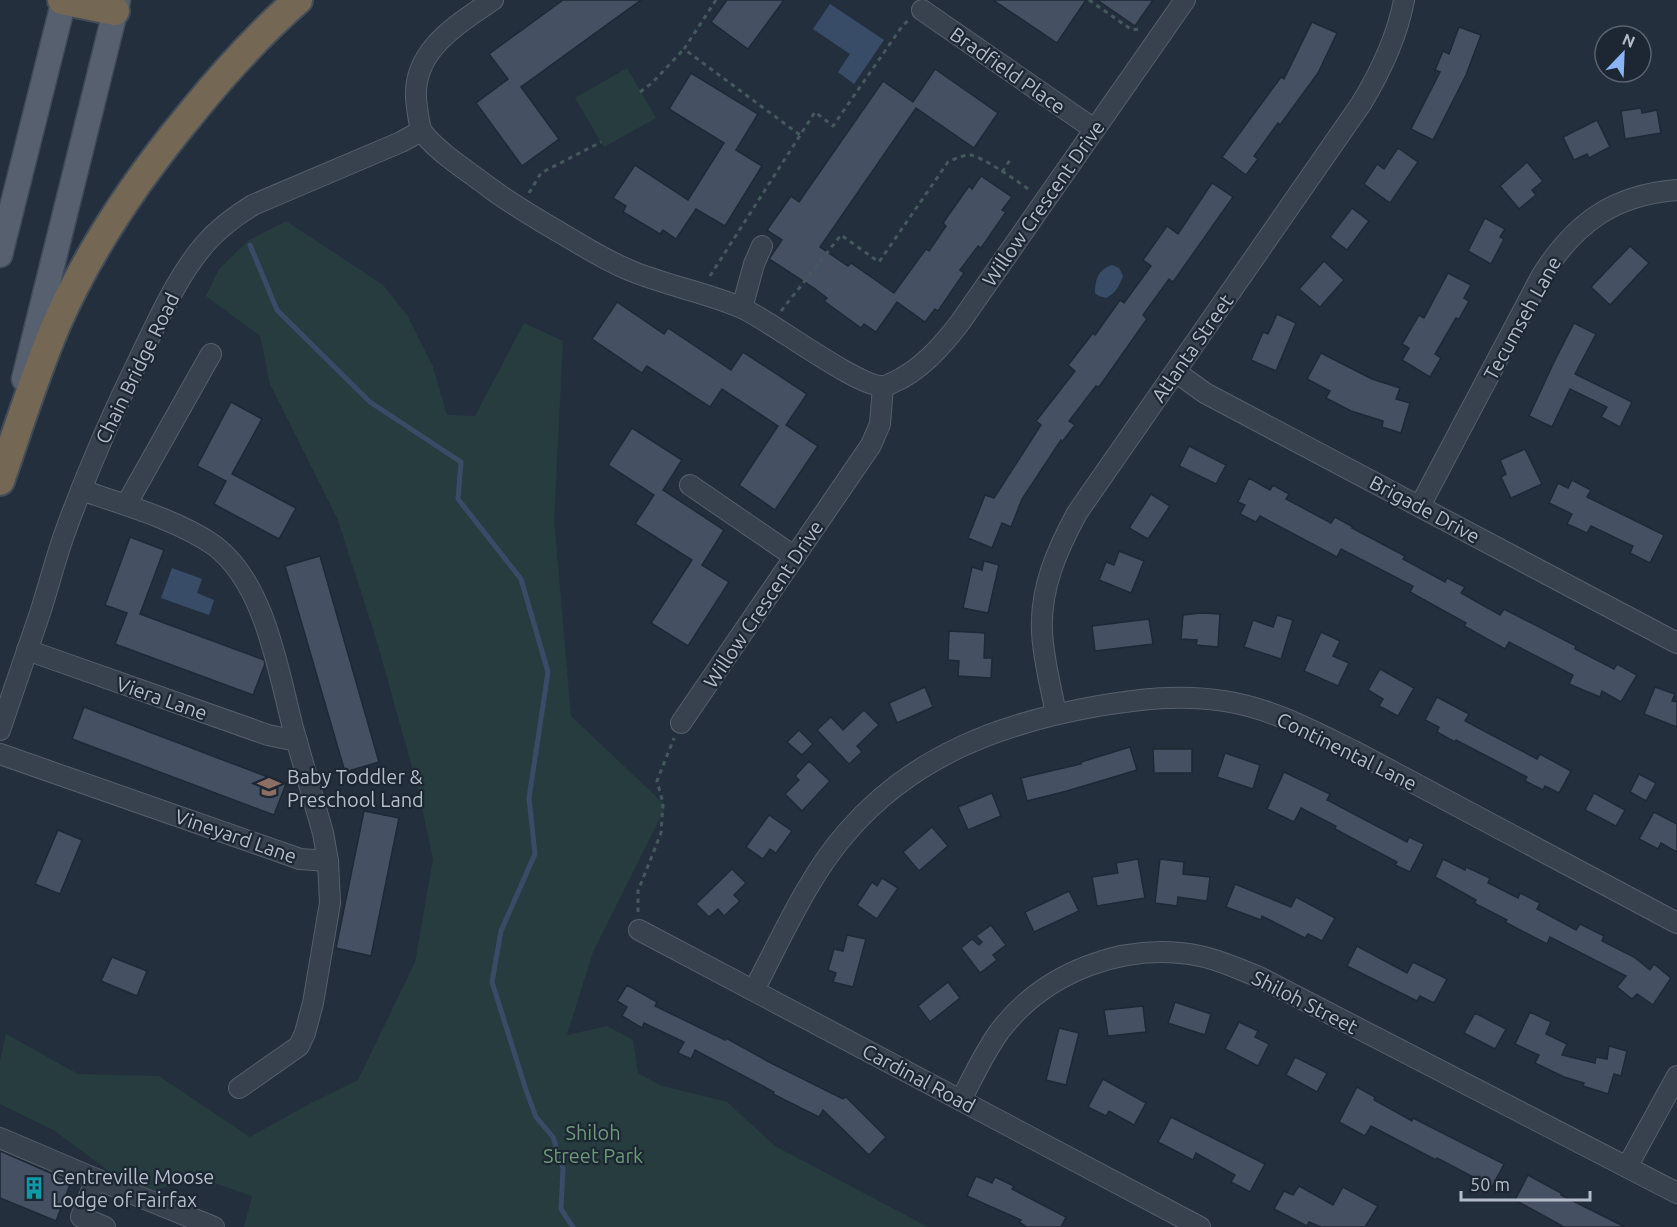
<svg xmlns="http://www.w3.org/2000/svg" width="1677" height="1227" font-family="Ubuntu,sans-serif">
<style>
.green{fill:#263c3f}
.water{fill:#394c67}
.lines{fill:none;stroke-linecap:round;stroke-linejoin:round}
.stream{stroke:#394c67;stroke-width:5}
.building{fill:#455162;stroke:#1f2835;stroke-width:1.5}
.minor-casing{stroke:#565f6c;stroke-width:22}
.major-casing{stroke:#414a57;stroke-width:27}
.highway-casing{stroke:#434c59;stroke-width:32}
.path{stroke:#44595c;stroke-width:3;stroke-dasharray:4.5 4.5;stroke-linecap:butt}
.minor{stroke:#38414e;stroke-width:20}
.major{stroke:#56606e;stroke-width:24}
.highway{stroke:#746855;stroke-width:28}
.labels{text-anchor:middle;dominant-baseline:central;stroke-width:4.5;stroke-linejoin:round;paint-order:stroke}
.street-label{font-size:20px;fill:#b4bcc9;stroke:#1d2633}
.poi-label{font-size:20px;fill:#b4bcc9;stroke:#1d2633;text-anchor:start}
.park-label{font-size:20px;fill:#6b9a76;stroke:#1d2633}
</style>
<rect width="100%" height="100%" fill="#242f3e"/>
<g class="green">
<path d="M627 68 656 118 604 147 575 98Z"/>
<path d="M286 221 383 285 407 315 433 367 447 415 475 416 524 323 563 341 554 519 571 716 666 806 593 952 567 1035 607 1026 633 1040 638 1073 662 1086 727 1102 775 1146 928 1227H244L252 1196 197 1177 141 1195 55 1131 0 1104V1061L6 1034 78 1074 159 1076 250 1137 311 1103 358 1080 415 962 433 859 417 785 377 642 338 520 270 384 260 336 206 296 219 269 249 240Z"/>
</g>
<g class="water">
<path d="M830 4 884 40 854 84 838 72 850 54 813 29Z"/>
<path d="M1112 265 1119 268 1123 276C1119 286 1116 293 1106 298L1099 296 1095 293C1095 279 1098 270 1112 265Z"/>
<path d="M172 568 202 579 197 593 214 600 209 615 161 598Z"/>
</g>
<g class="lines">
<path class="stream" d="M250 245 277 310 370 402 461 462 458 499 521 579 548 672 529 798 535 854 501 931 492 982 526 1090 536 1117 553 1137 563 1168 561 1209 573 1227"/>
</g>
<g class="building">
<path d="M563 0H641L521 87 559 139 522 166 476 103 508 79 489 54Z"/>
<path d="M727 0H784L748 49 711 22Z"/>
<path d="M993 0H1086L1057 43Z"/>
<path d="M1097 0H1153L1135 26Z"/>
<path d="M1312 22 1337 33 1318 73 1280 125 1278 123 1254 156 1258 159 1246 175 1222 157 1281 77 1284 79Z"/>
<path d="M1459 27 1481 35 1466 75 1433 140 1411 129 1440 72 1435 70 1443 51 1449 54Z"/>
<path d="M935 69 998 113 974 148 916 108 820 247 848 266 851 263 894 293 926 249 929 251 946 226 943 223 969 186 972 189 981 176 1012 197 1002 210 1006 212 981 248 978 246 960 270 964 273 938 311 935 309 925 322 897 302 876 332 864 324 861 328 824 301 827 298 814 288 769 259 782 240 767 230 791 196 799 202 883 81 913 102Z"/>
<path d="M691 73 758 114 736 150 762 166 725 226 696 209 676 239 663 230 660 234 623 212 626 206 613 198 635 165 688 200 724 143 669 109Z"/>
<path d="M1641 108 1642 113 1657 110 1661 133 1625 139 1621 111Z"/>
<path d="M1597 120 1610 147 1589 158 1587 154 1574 160 1563 137Z"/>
<path d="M1398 148 1418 162 1390 203 1364 184 1377 164 1384 169Z"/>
<path d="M1527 162 1543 181 1532 190 1536 195 1519 209 1500 186Z"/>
<path d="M1212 183 1233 197 1173 282 1169 279 1143 315 1147 319 1099 387 1096 386 1069 421 1075 425 1062 442 1061 440 1022 499 1011 527 1002 523 992 548 968 538 985 495 994 498 1041 425 1036 421 1075 371 1068 365 1093 333 1095 335 1120 300 1124 303 1151 266 1143 260 1167 226 1178 234Z"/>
<path d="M1352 208 1369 221 1347 250 1330 237Z"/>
<path d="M1485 218 1505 229 1500 237 1504 239 1491 264 1468 251Z"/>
<path d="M1630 246 1649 263 1610 305 1591 287Z"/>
<path d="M1324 261 1344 280 1320 307 1299 289Z"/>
<path d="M1448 273 1471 285 1464 298 1469 301 1459 319 1456 318 1435 354 1441 358 1430 377 1402 360 1409 348 1402 344 1419 315 1424 318Z"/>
<path d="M617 302 664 334 668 328 731 370 743 352 807 394 786 425 818 446 775 510 739 485 778 426 722 389 710 407 647 366 642 373 592 339Z"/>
<path d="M1277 314 1296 323 1276 371 1251 360 1263 332 1268 334Z"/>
<path d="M1574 323 1596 334 1575 374 1632 402 1620 427 1601 417 1607 407 1570 389 1552 427 1529 416 1554 362Z"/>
<path d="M1321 353 1372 379 1400 388 1396 399 1410 403 1401 433 1382 427 1383 421 1351 411 1326 398 1330 391 1307 379Z"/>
<path d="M231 402 262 419 232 474 296 508 279 539 214 504 226 481 197 466Z"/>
<path d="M632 428 682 460 663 490 724 530 702 565 729 582 688 646 651 623 692 560 635 524 654 495 608 465Z"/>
<path d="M1189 446 1226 465 1216 484 1179 466Z"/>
<path d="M1525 449 1542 484 1511 498 1501 477 1506 474 1500 460Z"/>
<path d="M1249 478 1270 490 1273 485 1289 494 1286 499 1331 523 1335 517 1353 527 1352 528 1405 556 1403 559 1445 582 1447 578 1465 587 1461 593 1500 615 1504 609 1576 646 1575 649 1614 669 1617 664 1637 675 1621 702 1602 691 1600 697 1569 684 1573 675 1509 642 1505 649 1464 626 1466 623 1410 592 1413 586 1341 549 1337 557 1260 516 1256 522 1240 514 1245 505 1238 502Z"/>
<path d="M1572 480 1591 490 1587 497 1664 535 1650 563 1630 553 1633 546 1591 526 1587 533 1567 524 1572 514 1549 503 1558 483 1568 488Z"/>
<path d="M1151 494 1170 506 1148 539 1129 528Z"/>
<path d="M130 537 164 550 140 614 264 660 265 664 253 695 115 644 127 613 105 605Z"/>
<path d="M1119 551 1144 561 1131 593 1099 580 1106 562 1114 565Z"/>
<path d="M320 556 379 762 345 772 285 566Z"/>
<path d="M984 561 999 565 988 613 963 608 972 567 982 570Z"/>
<path d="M1201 613 1220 614 1218 647 1196 645 1197 640 1181 639 1183 615Z"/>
<path d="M1277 615 1293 620 1281 659 1244 647 1253 620 1273 627Z"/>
<path d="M1149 619 1153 644 1095 651 1092 626Z"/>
<path d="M949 631 985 633 984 658H992L991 678 958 676 959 661 948 660Z"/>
<path d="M1321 632 1340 641 1333 656 1349 663 1338 686 1304 671Z"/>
<path d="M1380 669 1414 688 1398 716 1379 706 1383 699 1368 690Z"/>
<path d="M925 687 933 707 897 723 889 703Z"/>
<path d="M1655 687 1675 694 1672 701 1677 702V727L1644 714Z"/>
<path d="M1437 697 1469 714 1465 721 1537 759 1540 754 1571 771 1559 793 1545 786 1543 790 1525 781 1527 777 1456 740 1455 742 1437 732 1439 727 1425 720Z"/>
<path d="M84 707 286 784 274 815 72 739Z"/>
<path d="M864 710 879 725 857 746 862 752 849 764 817 730 831 717 843 730Z"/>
<path d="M799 730 813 744 802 755 787 742Z"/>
<path d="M1130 747 1137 770 1067 791 1027 801 1021 778 1081 764V762Z"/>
<path d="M1153 749H1192V773H1154Z"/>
<path d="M1225 753 1260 765 1253 789 1217 777Z"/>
<path d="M809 761 830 781 802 811 785 794 799 780 795 776Z"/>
<path d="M1284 772 1330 794 1327 800 1407 842 1409 837 1424 844 1410 872 1395 865 1397 862 1335 829 1336 826 1301 808 1294 822 1267 809Z"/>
<path d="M1639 774 1656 783 1646 801 1630 792Z"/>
<path d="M992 793 1001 816 968 830 958 807Z"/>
<path d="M1594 793 1625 810 1616 826 1585 810Z"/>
<path d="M364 811 399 818 371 956 336 948Z"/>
<path d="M1654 812 1677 824V852L1661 843 1658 849 1639 839Z"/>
<path d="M769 815 792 831 776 853 770 849 763 859 746 847Z"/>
<path d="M932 827 948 846 919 871 903 852Z"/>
<path d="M58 830 82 840 60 894 35 884Z"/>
<path d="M1138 859 1145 898 1097 906 1092 877 1118 873 1116 863Z"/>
<path d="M1160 859 1184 862 1183 874 1210 877 1207 901 1178 897 1177 906 1155 903Z"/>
<path d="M1443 859 1465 870 1466 867 1490 878 1488 883 1518 898 1520 893 1540 903 1537 909 1576 930 1580 924 1604 936 1602 941 1634 957 1650 970 1654 964 1671 978 1653 1005 1637 994 1632 999 1617 987 1626 976 1550 937 1547 944 1505 922 1507 920 1474 903 1476 900 1435 877Z"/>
<path d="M732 869 746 883 734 895 740 901 724 916 718 909 709 917 696 904Z"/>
<path d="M882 878 898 888 877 919 857 905 872 882 877 886Z"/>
<path d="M1235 884 1291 907 1296 897 1335 918 1322 941 1308 934 1305 938 1262 916 1261 920 1226 907Z"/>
<path d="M1069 891 1079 911 1034 932 1025 912Z"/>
<path d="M991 925 1006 945 993 955 997 960 980 973 961 948 972 939 979 945 982 942 976 936Z"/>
<path d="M847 935 866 939 853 987 833 982 836 973 828 970 834 949 843 951Z"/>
<path d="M1357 946 1407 973 1413 962 1447 979 1434 1003 1420 996 1417 1001 1347 966Z"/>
<path d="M112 957 147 971 137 996 101 981Z"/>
<path d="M948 982 960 998 930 1022 918 1006Z"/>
<path d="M627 985 657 1002 655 1006 725 1040 726 1038 769 1062 843 1099 846 1097 886 1137 869 1155 823 1110 819 1117 773 1094 774 1092 695 1050 691 1059 678 1053 684 1042 644 1023 642 1028 622 1016 627 1007 617 1001Z"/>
<path d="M1175 1002 1211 1014 1205 1035 1168 1023Z"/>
<path d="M1143 1006 1146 1032 1108 1036 1104 1010Z"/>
<path d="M1530 1012 1551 1022 1546 1034 1567 1044 1562 1055 1595 1063 1596 1057 1607 1059 1609 1046 1627 1051 1621 1076 1614 1074 1608 1094 1583 1086 1584 1083 1564 1077 1535 1063 1539 1055 1515 1044Z"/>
<path d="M1475 1013 1506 1029 1495 1049 1464 1033Z"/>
<path d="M1239 1022 1258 1031 1255 1037 1269 1044 1258 1066 1225 1049Z"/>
<path d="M1059 1028 1079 1033 1066 1085 1046 1080Z"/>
<path d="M1295 1057 1327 1073 1317 1092 1286 1075Z"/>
<path d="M1103 1079 1146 1103 1134 1125 1109 1111 1106 1116 1088 1107Z"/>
<path d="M1357 1087 1375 1097 1374 1100 1412 1121 1413 1118 1504 1164 1492 1187 1437 1158 1436 1160 1371 1126 1365 1136 1339 1122Z"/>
<path d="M1171 1117 1265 1164 1250 1192 1231 1182 1235 1175 1196 1153 1193 1160 1158 1142Z"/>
<path d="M0 1151 71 1182 56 1221 0 1198Z"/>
<path d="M1528 1175 1561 1193V1195L1625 1227H1564L1515 1200Z"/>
<path d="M976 1176 992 1183 995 1177 1014 1186 1012 1189 1066 1217 1061 1227H1027L1019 1222 1021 1220 967 1196Z"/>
<path d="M1299 1186 1333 1205 1343 1187 1378 1206 1365 1227H1321L1309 1222 1307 1226 1274 1209 1284 1191 1293 1195Z"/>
</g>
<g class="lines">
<g class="minor-casing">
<g id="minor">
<path d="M493 0C455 26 408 53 417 107 418 115 419 127 423 133 441 155 468 171 490 188 514 206 540 221 566 236 588 249 610 263 634 272 669 286 707 293 742 308 771 321 860 389 884 386 887 386 889 384 892 383 920 371 941 347 959 324L1185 0"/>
<path d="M922 10 1094 129"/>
<path d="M742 308 754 264 762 246"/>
<path d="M1176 372 1205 393 1677 643"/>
<path d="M690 485 795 557"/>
<path d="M81 490C122 504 181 521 215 546 265 584 278 670 293 728 303 763 313 798 323 833L328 861 330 903 313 1003 305 1033 299 1046 239 1088"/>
<path d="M126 505 211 354"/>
<path d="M1420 506 1542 275C1576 222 1614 195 1677 190"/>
<path d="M27 650 268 735 297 741"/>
<path d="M1056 714C1051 687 1043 659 1042 631 1040 588 1057 550 1077 513L1361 104C1381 71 1397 38 1404 0"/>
<path d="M681 723 871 445 880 424 883 386"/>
<path d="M0 730C13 691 27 652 40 613 48 588 55 561 64 535 86 474 112 414 141 355 159 318 177 277 204 245 218 229 235 216 253 205L401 142 421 131"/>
<path d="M0 754 300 859 328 861"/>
<path d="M639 930 1200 1227"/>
<path d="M754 990C782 937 808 876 848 831 914 755 1002 723 1098 706 1140 699 1181 694 1224 701 1271 708 1313 731 1354 751L1677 923"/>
<path d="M961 1100C973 1077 984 1053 999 1032 1045 971 1126 941 1200 956 1220 960 1238 969 1257 976L1677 1193"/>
<path d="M0 1138 96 1179 214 1227"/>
<path d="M1627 1167 1677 1076"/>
<path d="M96 1179 81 1217 105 1227"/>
</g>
</g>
<g class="major-casing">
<g id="major">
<path d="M0 255 64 0"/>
<path d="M24 379 118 0"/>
</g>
</g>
<g class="highway-casing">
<g id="highway">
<path d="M62 0 115 11"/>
<path d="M0 481C18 429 35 374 57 323 90 248 137 179 189 116 222 75 258 35 298 0"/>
</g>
</g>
<g class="path">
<path d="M716 0 684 49 800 135"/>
<path d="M1089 0 1132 30 1141 29"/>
<path d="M640 92 652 83 684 49"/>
<path d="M1002 172 1010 160"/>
<path d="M529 193 541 173 601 142"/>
<path d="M710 276 815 112 833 126 903 25 909 20"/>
<path d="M781 311 841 235 879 262 948 162C955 159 962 155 970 155 982 156 1020 183 1031 191"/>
<path d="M638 912V891L661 833 663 803 657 781 674 738"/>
</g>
<use href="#minor" class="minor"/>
<use href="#major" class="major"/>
<use href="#highway" class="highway"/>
</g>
<defs>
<g id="school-bare" transform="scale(1.8)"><path d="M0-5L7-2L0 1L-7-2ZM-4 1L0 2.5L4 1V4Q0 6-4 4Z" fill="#8d6e63" stroke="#1d2633" stroke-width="2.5" paint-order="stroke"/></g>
<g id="building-bare" transform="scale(1.8)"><path d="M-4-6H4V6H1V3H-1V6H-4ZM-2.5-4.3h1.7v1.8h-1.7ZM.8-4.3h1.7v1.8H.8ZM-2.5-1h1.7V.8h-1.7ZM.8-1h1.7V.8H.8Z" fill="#0f9aa8" stroke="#1d2633" stroke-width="2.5" paint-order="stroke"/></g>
</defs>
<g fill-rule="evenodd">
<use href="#school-bare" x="269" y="787"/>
<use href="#building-bare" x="34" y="1188"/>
</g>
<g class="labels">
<g class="street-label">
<text transform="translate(1008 70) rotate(35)">Bradfield Place</text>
<text transform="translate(1043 203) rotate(-55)">Willow Crescent Drive</text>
<text transform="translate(1522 318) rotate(-61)">Tecumseh Lane</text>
<text transform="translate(1192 348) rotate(-55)">Atlanta Street</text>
<text transform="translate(137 368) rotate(-64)">Chain Bridge Road</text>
<text transform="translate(1425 509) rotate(28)">Brigade Drive</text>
<text transform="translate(763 604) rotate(-56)">Willow Crescent Drive</text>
<text transform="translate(162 698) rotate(19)">Viera Lane</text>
<text transform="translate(1347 751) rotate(26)">Continental Lane</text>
<text transform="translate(236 836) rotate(19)">Vineyard Lane</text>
<text transform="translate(1305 1002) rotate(27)">Shiloh Street</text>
<text transform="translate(919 1078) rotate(28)">Cardinal Road</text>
</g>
<g class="poi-label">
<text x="287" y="776">Baby Toddler &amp;<tspan x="287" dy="23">Preschool Land</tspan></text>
<text x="52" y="1176">Centreville Moose<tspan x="52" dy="23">Lodge of Fairfax</tspan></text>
</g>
<g class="park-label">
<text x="593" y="1132">Shiloh<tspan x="593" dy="23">Street Park</tspan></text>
</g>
</g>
<g transform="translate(1623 54) rotate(23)"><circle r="28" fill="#1d2633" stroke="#59626f" stroke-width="1.5"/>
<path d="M0-4.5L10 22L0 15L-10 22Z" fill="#8ab4f8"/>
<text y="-9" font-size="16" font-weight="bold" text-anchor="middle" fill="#b4bcc9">N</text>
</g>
<path d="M1461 1191v9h129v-9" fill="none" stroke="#b4bcc9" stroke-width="3"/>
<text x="1470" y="1191" font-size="18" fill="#b4bcc9" stroke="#1d2633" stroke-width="4.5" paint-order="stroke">50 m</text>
</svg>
